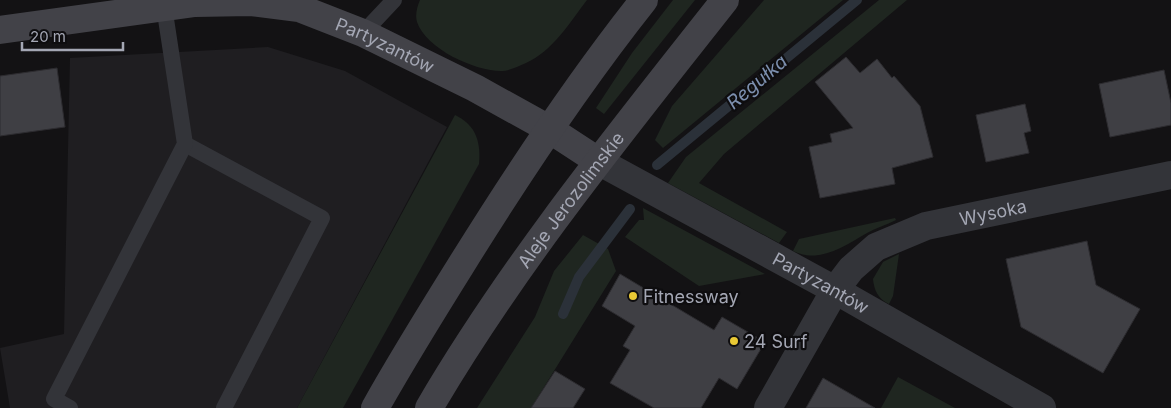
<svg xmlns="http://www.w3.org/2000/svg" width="1171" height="408" font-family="Inter,sans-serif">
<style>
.built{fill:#1f1e21}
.green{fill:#1f2620}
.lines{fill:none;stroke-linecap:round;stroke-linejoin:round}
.stream{stroke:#2b3139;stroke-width:10}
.building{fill:#3f3f44;stroke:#2d2c30}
.lane{stroke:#333439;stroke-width:16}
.street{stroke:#333439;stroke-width:28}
.secondary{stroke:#424248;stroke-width:28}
.poi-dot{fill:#e9c935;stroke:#0e0d0f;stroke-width:2}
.labels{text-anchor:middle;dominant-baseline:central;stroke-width:4.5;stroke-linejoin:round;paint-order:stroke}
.street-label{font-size:18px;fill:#a4a7b4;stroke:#0e0d0f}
.poi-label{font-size:18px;fill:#a4a7b4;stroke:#0e0d0f;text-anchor:start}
.water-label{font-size:19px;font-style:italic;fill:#7c8fae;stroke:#0e0d0f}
</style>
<rect width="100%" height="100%" fill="#131214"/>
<path class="built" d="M268 47 345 71 447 127 297 408H10L0 348 64 334 70 58Z"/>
<g class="green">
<path d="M420 0H587C570 22 553 51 526 63 519 66 509 71 501 71 475 71 426 49 417 22 415 15 417 7 420 0Z"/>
<path d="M673 0H695L604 114 596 108 632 53Z"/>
<path d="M764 0H843L663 148 655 140 672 106Z"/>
<path d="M879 0H907L724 154 699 183 787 232 779 243 668 183 686 157Z"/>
<path d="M455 115C476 125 481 142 479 164L343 408H297Z"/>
<path d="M643 208 765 274 699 286 625 237 639 220H644Z"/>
<path d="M895 218 896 220C886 225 876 228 867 233 844 246 820 264 793 251L799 239Z"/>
<path d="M583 235 608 249 616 271 531 408H477L535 317 554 271Z"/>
<path d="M899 254 893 296 889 304C878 299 874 290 873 279L883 262Z"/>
<path d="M898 377 955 408H881Z"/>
</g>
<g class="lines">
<g class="stream">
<path d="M657 165 857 0"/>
<path d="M563 314 579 277 630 209"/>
</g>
</g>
<g class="building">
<path d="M846 57 860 73 877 59 892 78 894 76 920 106 933 157 892 168 895 184 820 198 809 147 832 142 830 134 853 128 815 82Z"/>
<path d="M57 68 65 127 0 136V76Z"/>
<path d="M1164 70 1171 103V125L1110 137 1099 84Z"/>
<path d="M1025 104 1031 131 1024 133 1029 153 986 162 976 115Z"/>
<path d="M1087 241 1096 285 1140 309 1103 373 1021 327 1006 259Z"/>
<path d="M620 274 714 330 722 317 765 342 737 389 719 378 701 408H654L610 383 630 350 623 346 635 326 602 306Z"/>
<path d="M555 371 585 389 573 408H531Z"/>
<path d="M823 378 875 408H806Z"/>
</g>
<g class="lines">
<g class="lane">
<path d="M363 33 394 0"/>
<path d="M185 144 322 218 224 408"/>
<path d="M70 408 54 399 185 144 164 6"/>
</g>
<g class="street">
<path id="s1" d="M598 161 835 290 1042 408"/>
<path id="s2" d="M768 408 835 290 851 269 876 247 926 226 1171 175"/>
</g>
<g class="secondary">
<path id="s3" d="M0 30 195 3 251 2 299 8 363 33 475 88 549 129 598 161"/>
<path d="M375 408C403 358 433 310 463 262 519 172 578 83 644 0"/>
<path id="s4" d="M429 408C514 263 621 132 725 0"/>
</g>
</g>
<g class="poi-dot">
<circle cx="633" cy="296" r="5"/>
<circle cx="734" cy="341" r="5"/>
</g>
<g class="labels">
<g class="street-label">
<text stroke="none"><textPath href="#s3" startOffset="395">Partyzantów</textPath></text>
<text stroke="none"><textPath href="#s4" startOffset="252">Aleje Jerozolimskie</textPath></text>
<text stroke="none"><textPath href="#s2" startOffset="318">Wysoka</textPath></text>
<text stroke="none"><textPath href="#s1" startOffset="254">Partyzantów</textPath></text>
</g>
<g class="poi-label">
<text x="643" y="296">Fitnessway</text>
<text x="744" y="341">24 Surf</text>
</g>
<g class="water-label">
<text transform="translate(757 82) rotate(-40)">Regułka</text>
</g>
</g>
<path d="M22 42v8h101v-8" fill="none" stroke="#a4a7b4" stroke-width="2.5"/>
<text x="30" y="42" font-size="15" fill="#a4a7b4" stroke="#0e0d0f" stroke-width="4" paint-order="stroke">20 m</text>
</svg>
